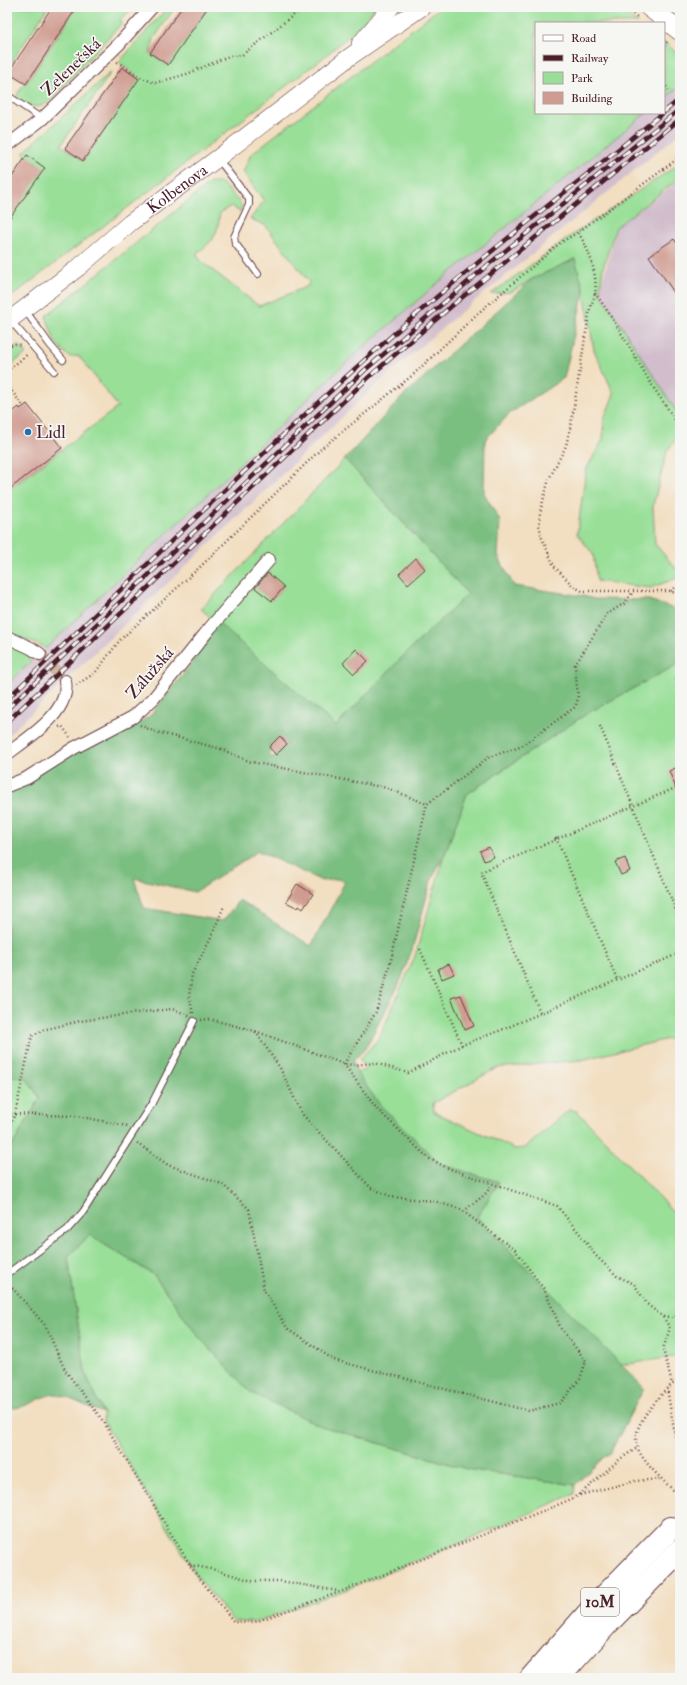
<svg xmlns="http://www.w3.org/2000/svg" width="687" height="1685" font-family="'IM FELL Double Pica',serif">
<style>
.industrial{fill:#d1bdcc}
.green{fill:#99df98;stroke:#727f62}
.forest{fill:#7abe80;stroke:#626e56;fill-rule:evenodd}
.building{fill:#d09c91}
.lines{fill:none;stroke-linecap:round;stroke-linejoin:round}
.street-tunnel{stroke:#d0b8a2;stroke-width:12;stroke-dasharray:12 6;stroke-linecap:butt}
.lane-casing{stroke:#633c41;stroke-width:8}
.street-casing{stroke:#633c41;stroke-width:14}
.secondary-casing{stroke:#633c41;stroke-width:18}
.primary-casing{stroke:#633c41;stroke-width:20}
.highway-casing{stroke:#633c41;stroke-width:24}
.path{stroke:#633c41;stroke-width:2.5;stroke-dasharray:1 3;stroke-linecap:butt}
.lane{stroke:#fff;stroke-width:6}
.street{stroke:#fff;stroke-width:12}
.secondary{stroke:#fff;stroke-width:17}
.primary{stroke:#fff;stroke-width:19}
.highway{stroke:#fff;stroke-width:22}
.rail-casing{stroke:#4a1f2b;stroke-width:4.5}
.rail{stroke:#f6f6f2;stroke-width:3;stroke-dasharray:9;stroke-linecap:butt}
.poi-dot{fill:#1f6fb2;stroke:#f6f6f2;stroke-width:1.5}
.labels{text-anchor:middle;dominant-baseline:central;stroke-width:3.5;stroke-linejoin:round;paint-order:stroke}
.shield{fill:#f6f6f2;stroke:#7e6067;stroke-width:1}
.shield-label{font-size:16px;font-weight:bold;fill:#4a1f2b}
.street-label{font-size:17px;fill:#4a1f2b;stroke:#f6f6f2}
.poi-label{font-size:17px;fill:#4a1f2b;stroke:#f6f6f2;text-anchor:start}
</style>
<rect width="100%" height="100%" fill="#f6f6f2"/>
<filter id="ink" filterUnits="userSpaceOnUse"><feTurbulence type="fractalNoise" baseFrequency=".025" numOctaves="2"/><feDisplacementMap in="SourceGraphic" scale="8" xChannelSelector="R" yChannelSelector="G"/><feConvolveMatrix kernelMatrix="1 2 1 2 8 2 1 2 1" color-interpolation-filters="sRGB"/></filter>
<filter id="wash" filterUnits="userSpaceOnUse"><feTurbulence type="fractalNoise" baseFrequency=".012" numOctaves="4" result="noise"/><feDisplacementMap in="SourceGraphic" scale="16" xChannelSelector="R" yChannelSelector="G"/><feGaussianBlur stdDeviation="0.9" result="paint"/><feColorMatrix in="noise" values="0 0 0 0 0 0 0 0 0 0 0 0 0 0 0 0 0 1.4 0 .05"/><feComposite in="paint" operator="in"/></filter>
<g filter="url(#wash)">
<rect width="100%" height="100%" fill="#f2dec0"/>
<g class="industrial">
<path d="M680 86V133L461 312 377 384 7 736V684L293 412 391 322 440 281 646 113H664V99Z"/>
<path d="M680 180V417L600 292 616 227Z"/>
</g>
<g class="green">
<path d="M14 7H48L7 69V18Z"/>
<path d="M77 7H134L120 20 122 23 60 89C47 107 35 114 17 97L18 93 24 83 26 84Z"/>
<path d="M168 7H175L154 39 150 53 168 65 208 7H376L354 32 319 61 7 300V222L27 155 23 153 112 71 61 145 83 161 139 79 119 62Z"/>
<path d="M441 7H615L638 23H536V113H646L440 281 352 357 46 648 7 632V491L118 407 79 356 69 357 55 342 46 316 210 183H222L242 205 240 212 231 206 220 213C217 235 215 240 196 254L202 262 259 306 308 286 309 282 265 225 250 219 264 201 243 172 251 154Z"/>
<path d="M664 42 680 56V86L664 99Z"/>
<path d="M676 166 680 169V178L616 227 603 268 600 292 680 417V434L667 451 653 506 655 544 680 573V577L650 588 597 581 593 554 577 534 586 470 603 439 604 419 614 394 594 350 584 291 575 259 532 279 511 292 491 294 575 233Z"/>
<path d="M18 346 27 353 7 368V349Z"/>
<path d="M345 459 468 594 336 726 201 609Z"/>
<path d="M7 643 26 652 31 662 7 684Z"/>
<path d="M680 663V1036L581 1060 497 1068 433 1103 434 1112 515 1149 525 1148 569 1110 577 1111 680 1219V1356L621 1365 477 1217 499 1182 440 1164 380 1105 357 1073 366 1069 360 1059 379 1038 415 956 444 856 467 794 586 714Z"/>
<path d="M7 1076 26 1078 40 1098 7 1155Z"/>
<path d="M89 1235 154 1275 197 1335 357 1437 467 1469 575 1485 574 1494 451 1547 340 1592 255 1622H234L198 1578 103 1421V1413L85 1372 68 1257Z"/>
</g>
<path class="forest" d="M575 259 584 291 564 378 509 414 485 440 484 493 500 521 498 556 514 586 583 596 594 599 649 600 680 611V663L586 714 467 794 444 856 431 881 412 950 398 987 365 1049 353 1061 357 1073 380 1105 440 1164 499 1182 477 1217 644 1388 609 1455 604 1457 575 1485 467 1469 395 1448 321 1426 250 1392 197 1335 154 1275 89 1235 68 1257 85 1372 103 1413C94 1410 60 1393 54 1394 39 1396 22 1412 7 1407V1155L40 1098 26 1078 7 1076V786L121 729 137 724 150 716 193 662 216 621 336 726 406 653 468 594 345 459 401 398 532 279ZM280 737 287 744 272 758 269 754 272 750 269 747ZM258 851 322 881 338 879 345 882 311 946 239 900 223 921 144 908 134 878 195 892Z"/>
<g id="blocks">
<g class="building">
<path d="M52 7H77L26 84 8 73Z"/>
<path d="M182 7H208L168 65 150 53Z"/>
<path d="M122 67 139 79 83 161 65 148Z"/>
<path d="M27 155 45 168 7 222V184Z"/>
<path d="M674 239 680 248V301L649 256Z"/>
<path d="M27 404 62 448 7 491V416L19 407 20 409Z"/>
<path d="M416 558 425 569 408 584 399 574Z"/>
<path d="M268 573 284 587 272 601 255 588Z"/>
<path d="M356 649 368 661 354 674 343 663Z"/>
<path d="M280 736 287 744 276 755 269 747Z"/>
<path d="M680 766V798L669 771Z"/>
<path d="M489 847 494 857 484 861 480 851Z"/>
<path d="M625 858 630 871 621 875 615 862Z"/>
<path d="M297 884 313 894 303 909 299 906 298 908 286 902Z"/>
<path d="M449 964 454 974 442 979 438 969Z"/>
<path d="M461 995 474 1026 465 1030 451 998Z"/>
</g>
</g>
</g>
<g filter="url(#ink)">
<use href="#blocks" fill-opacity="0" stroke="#633c41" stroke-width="1"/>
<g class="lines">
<path class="street-tunnel" d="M40 654 65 681"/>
<g class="lane-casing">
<g id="lane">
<path d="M7 95 42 119"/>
<path d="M219 160 249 199V205L234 237 235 243 258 274"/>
<path d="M25 310 50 345 63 360"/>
<path d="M11 321 54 371"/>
<path d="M7 1273 11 1271 67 1230 83 1212 152 1103 194 1021"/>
</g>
</g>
<g class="street-casing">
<g id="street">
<path d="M7 146 42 119 118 45 152 7"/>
<path d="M7 637 31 648 40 654"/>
<path d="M7 754C28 738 71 712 65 681"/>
<path d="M7 786 27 778 74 748 133 717 153 699 210 628 269 560"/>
</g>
</g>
<g class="secondary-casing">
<g id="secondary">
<path d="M360 44 391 7"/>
<path id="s1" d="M7 322 79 267 130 223 218 158 348 58 422 7"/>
</g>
</g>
<g class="primary-casing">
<path id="primary" d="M649 7 680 31"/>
</g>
<g class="highway-casing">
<g id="highway">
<path d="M531 1678 590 1611 671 1528"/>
<path d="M558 1678 608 1623 680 1550"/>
</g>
</g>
<g class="path">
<path d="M623 7 637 17"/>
<path d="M664 46 668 40"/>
<path d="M117 62 142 78 155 83 187 74 229 56 242 55 304 7"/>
<path d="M664 83 669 91"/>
<path d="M680 157 578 232C588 248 598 273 595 293 594 298 592 303 590 308L571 424 566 446 549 479 540 512 539 525 542 538 554 566 573 586 582 591H670L680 595"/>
<path d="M7 162 13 157"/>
<path d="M595 293C621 328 639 368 664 403 670 411 673 419 680 426"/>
<path d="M7 346 15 344 20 345"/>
<path d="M7 371 28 354"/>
<path d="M7 385 24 407"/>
<path d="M671 591 680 584"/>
<path d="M676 679 680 690"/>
<path d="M76 685 95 673 120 640 200 567 322 448 414 374 477 314 560 243 578 232"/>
<path d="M140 725 153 731 221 749 251 762 387 788 427 804"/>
<path d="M600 726 633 806 680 786"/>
<path d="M59 727 62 726 70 737"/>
<path d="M556 838 617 979"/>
<path d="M420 949 462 1045"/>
<path d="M540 1012 481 872 633 806 680 920"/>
<path d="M193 1013 189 996 192 974 213 933 224 906"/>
<path d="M201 1020 209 1019 255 1031 344 1064 353 1065 375 1063 408 1073 462 1045 504 1029 680 953"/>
<path d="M344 1064 376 1012 390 964 427 804 489 757 520 747 575 707 578 699 575 665 607 614 625 603 633 592"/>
<path d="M344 1064 376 1108 428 1158 450 1169 557 1206 580 1234 595 1255 617 1276 634 1284 647 1304 663 1317 670 1328 663 1349 672 1384"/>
<path d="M7 1114 77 1116 127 1126"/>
<path d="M7 1132 15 1114 32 1036 43 1030 80 1021 144 1012 172 1009 189 1015"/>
<path d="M137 1143 168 1165 222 1184 249 1209 264 1290 287 1328 334 1360 529 1411 560 1403 580 1379 586 1361 561 1329 544 1289 515 1250 460 1209 434 1201 392 1197 371 1188 302 1114 280 1068 255 1031"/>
<path d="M464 1212C475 1199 483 1201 492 1184"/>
<path d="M7 1282 45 1325 65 1370 103 1421 193 1570 234 1622H255L340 1592 555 1506 578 1496 620 1459 637 1448"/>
<path d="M663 1317 680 1316"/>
<path d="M680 1379C667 1387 659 1397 650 1409 643 1417 636 1429 636 1439 635 1458 668 1484 680 1497"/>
<path d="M667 1388 677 1448 680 1455"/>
<path d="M580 1495 635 1481 662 1479"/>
<path d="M190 1565 216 1570 252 1581H281L338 1591"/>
</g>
<use href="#lane" class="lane"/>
<use href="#street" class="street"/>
<use href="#secondary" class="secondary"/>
<use href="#primary" class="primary"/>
<use href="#highway" class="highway"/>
<g class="rail-casing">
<g id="rail">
<path d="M664 112 680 99"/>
<path d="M7 699C136 576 263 450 396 332 482 256 574 186 663 113"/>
<path d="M7 709 365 370 489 264 680 109"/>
<path d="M7 722 370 376 454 304 680 119"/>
</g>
</g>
<use href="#rail" class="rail"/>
</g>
</g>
<circle class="poi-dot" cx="28" cy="432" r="4"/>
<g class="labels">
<rect class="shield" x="581" y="1588" width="38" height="28" rx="3"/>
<g class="shield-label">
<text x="600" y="1602">10M</text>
</g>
<g class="street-label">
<text transform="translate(71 67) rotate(-44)">Zelenečská</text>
<text stroke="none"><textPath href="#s1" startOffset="216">Kolbenova</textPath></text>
<text transform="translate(150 673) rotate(-49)">Zálužská</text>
</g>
<g class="poi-label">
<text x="36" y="432">Lidl</text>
</g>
</g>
<rect width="687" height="1685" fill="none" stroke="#f6f6f2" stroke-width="24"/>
<rect x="535" y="22" width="130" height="92" fill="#f6f6f2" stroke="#b1a0a2"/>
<rect x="543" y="35" width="20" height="6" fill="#ffffff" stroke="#b1a0a2"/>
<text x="571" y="42" font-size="12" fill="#4a1f2b">Road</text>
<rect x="543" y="55" width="20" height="6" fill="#4a1f2b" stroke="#b1a0a2"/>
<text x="571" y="62" font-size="12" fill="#4a1f2b">Railway</text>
<rect x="543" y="72" width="20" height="12" fill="#99df98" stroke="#b1a0a2"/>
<text x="571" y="82" font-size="12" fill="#4a1f2b">Park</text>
<rect x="543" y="92" width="20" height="12" fill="#d09c91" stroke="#b1a0a2"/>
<text x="571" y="102" font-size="12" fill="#4a1f2b">Building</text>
</svg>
